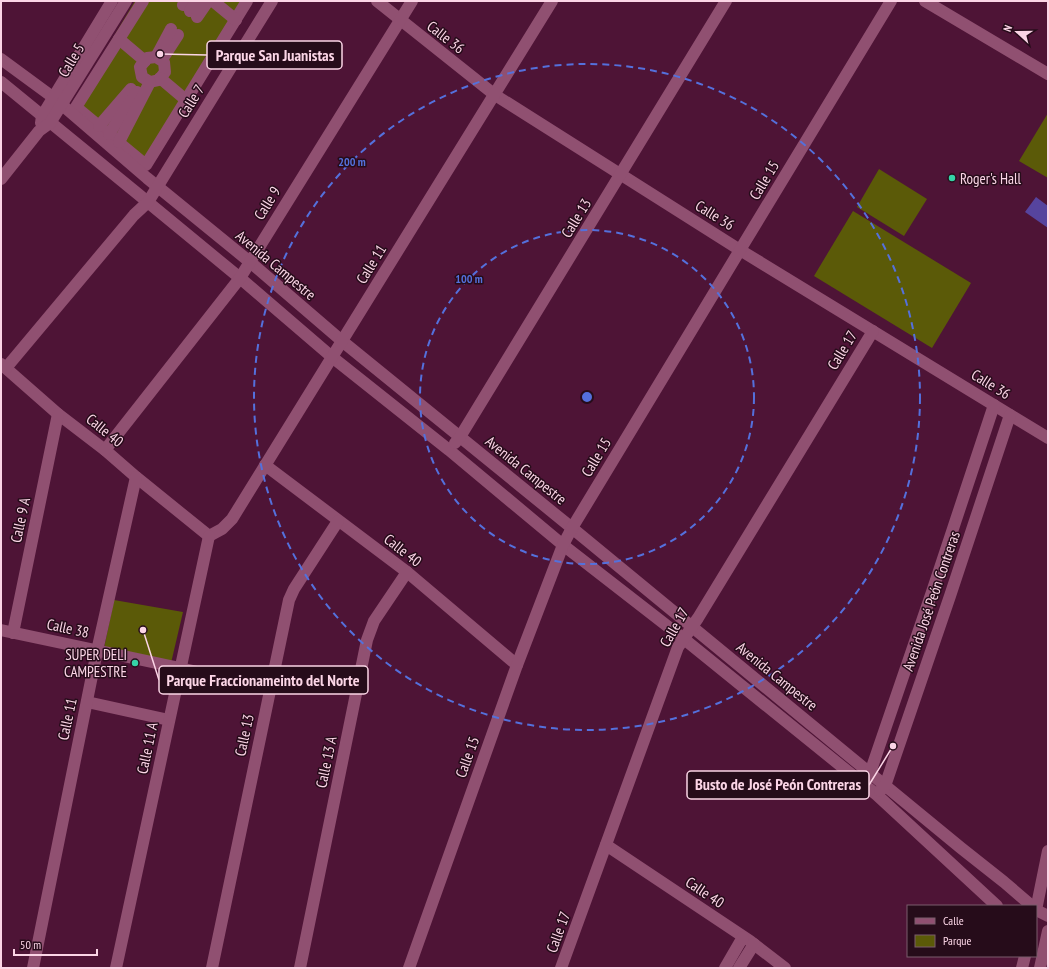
<svg xmlns="http://www.w3.org/2000/svg" width="1049" height="969" font-family="'PT Sans Narrow',sans-serif">
<style>
.green{fill:#5b5a08}
.water{fill:#56449e}
.lines{fill:none;stroke-linecap:round;stroke-linejoin:round}
.minor{stroke:#905071;stroke-width:12}
.ring{fill:none;stroke:#5470dc;stroke-width:2;stroke-dasharray:7 5}
.poi-dot{fill:#35d4a7;stroke:#260c1a;stroke-width:1.5}
.labels{text-anchor:middle;dominant-baseline:central;stroke-width:3;stroke-linejoin:round;paint-order:stroke}
.street-label{font-size:15px;fill:#fbd5e6;stroke:#260c1a}
.poi-label{font-size:15px;fill:#fbd5e6;stroke:#260c1a;text-anchor:start}
.centre{fill:#5470dc;stroke:#260c1a;stroke-width:2}
.ring-label{font-size:12px;text-anchor:middle;font-weight:bold;fill:#5470dc;stroke:#260c1a;stroke-width:3;stroke-linejoin:round;paint-order:stroke}
.leader{fill:none;stroke:#fbd5e6;stroke-width:1.5}
.callout-dot{fill:#fbd5e6;stroke:#260c1a;stroke-width:1.5}
.callout{fill:#260c1a;stroke:#fbd5e6;stroke-width:1.5}
.callout-label{font-size:16px;text-anchor:middle;font-weight:bold;fill:#fbd5e6}
</style>
<rect width="100%" height="100%" fill="#4e1436"/>
<g class="green">
<path d="M135 1H250L147 168 71 108Z"/>
<path d="M1048 113V178L1019 161Z"/>
<path d="M879 169 927 199 904 236 857 207Z"/>
<path d="M853 211 971 283 932 348 814 276Z"/>
<path d="M114 600 183 612 171 663 104 648Z"/>
</g>
<path class="water" d="M1036 197 1048 206V228L1025 212Z"/>
<g class="lines">
<g class="minor">
<path d="M143 1 76 107 146 165 247 1"/>
<path d="M213 1 236 20"/>
<path d="M377 1 495 95 740 250 1048 438"/>
<path d="M925 1 1048 74"/>
<path d="M183 5 185 1"/>
<path d="M190 11 196 1"/>
<path d="M197 17 208 1"/>
<path d="M119 39 145 61"/>
<path d="M165 55 178 35"/>
<path d="M156 57 164 62 165 72 159 80 150 82 142 77 140 67 147 58Z"/>
<path d="M156 57 171 29"/>
<path d="M1 59 54 98 147 178 250 262 342 341 572 528 961 848 1004 882 1032 906"/>
<path d="M160 78 186 100"/>
<path d="M1 82 138 194 240 278 332 357 449 450 563 545 684 639 877 795 997 906"/>
<path d="M41 123 42 116 112 1"/>
<path d="M99 126 131 89"/>
<path d="M109 134 137 92"/>
<path d="M119 142 150 82"/>
<path d="M1 179 39 131 50 123 126 1"/>
<path d="M1 364 58 414 105 450 136 477 209 536"/>
<path d="M6 368 134 215 148 202 272 1"/>
<path d="M455 443 460 437 726 1"/>
<path d="M105 450 240 278 412 1"/>
<path d="M265 465 407 572 517 665"/>
<path d="M209 536 222 529 232 519 552 1"/>
<path d="M1 630 180 668 270 689"/>
<path d="M13 633 58 414"/>
<path d="M87 702 169 720"/>
<path d="M866 778 870 773 933 589 994 405"/>
<path d="M880 791 885 786 950 596 1010 415"/>
<path d="M606 845 750 941 785 968"/>
<path d="M1036 910 1048 851"/>
<path d="M1036 910 1048 916"/>
<path d="M33 968 97 651 136 477"/>
<path d="M116 968 209 536"/>
<path d="M212 968 289 600 294 589 338 521"/>
<path d="M300 968 367 640 374 621 407 572"/>
<path d="M409 968 517 665 563 545 572 528 740 250 891 1"/>
<path d="M561 968 678 647 698 618 873 331"/>
<path d="M725 968 743 937"/>
<path d="M739 968 754 944"/>
<path d="M1022 968 1025 956"/>
<path d="M1040 968 1048 931"/>
</g>
</g>
<g class="ring">
<circle cx="587" cy="397" r="167"/>
<circle cx="587" cy="397" r="333"/>
</g>
<g class="poi-dot">
<circle cx="952" cy="178" r="4"/>
<circle cx="135" cy="663" r="4"/>
</g>
<g class="labels">
<g class="street-label">
<text transform="translate(446 37) rotate(38)">Calle 36</text>
<text transform="translate(71 60) rotate(-59)">Calle 5</text>
<text transform="translate(191 101) rotate(-58)">Calle 7</text>
<text transform="translate(764 180) rotate(-59)">Calle 15</text>
<text transform="translate(267 203) rotate(-58)">Calle 9</text>
<text transform="translate(715 215) rotate(32)">Calle 36</text>
<text transform="translate(576 218) rotate(-58)">Calle 13</text>
<text transform="translate(371 264) rotate(-58)">Calle 11</text>
<text transform="translate(276 265) rotate(40)">Avenida Campestre</text>
<text transform="translate(842 350) rotate(-59)">Calle 17</text>
<text transform="translate(991 384) rotate(32)">Calle 36</text>
<text transform="translate(105 430) rotate(39)">Calle 40</text>
<text transform="translate(596 457) rotate(-59)">Calle 15</text>
<text transform="translate(526 470) rotate(39)">Avenida Campestre</text>
<text transform="translate(20 520) rotate(-78)">Calle 9 A</text>
<text transform="translate(403 550) rotate(38)">Calle 40</text>
<text transform="translate(931 601) rotate(-71)">Avenida José Peón Contreras</text>
<text transform="translate(674 627) rotate(-60)">Calle 17</text>
<text transform="translate(68 628) rotate(12)">Calle 38</text>
<text transform="translate(777 676) rotate(39)">Avenida Campestre</text>
<text transform="translate(67 719) rotate(-78)">Calle 11</text>
<text transform="translate(244 735) rotate(-78)">Calle 13</text>
<text transform="translate(147 748) rotate(-78)">Calle 11 A</text>
<text transform="translate(467 757) rotate(-70)">Calle 15</text>
<text transform="translate(326 762) rotate(-78)">Calle 13 A</text>
<text transform="translate(705 892) rotate(34)">Calle 40</text>
<text transform="translate(558 932) rotate(-70)">Calle 17</text>
</g>
<g class="poi-label">
<text x="960" y="178">Roger's Hall</text>
<text x="127" y="654" text-anchor="end">SUPER DELI<tspan x="127" dy="17">CAMPESTRE</tspan></text>
</g>
</g>
<circle cx="587" cy="397" r="6" class="centre"/>
<g class="ring-label">
<text x="352" y="166">200 m</text>
<text x="469" y="283">100 m</text>
</g>
<path class="leader" d="M160 54L207 55M143 630L159 680M893 746L869 785"/>
<g class="callout-dot">
<circle cx="160" cy="54" r="4"/>
<circle cx="143" cy="630" r="4"/>
<circle cx="893" cy="746" r="4"/>
</g>
<g class="callout">
<rect x="207" y="41" width="135" height="28" rx="4"/>
<rect x="159" y="666" width="209" height="28" rx="4"/>
<rect x="687" y="771" width="182" height="28" rx="4"/>
</g>
<g class="callout-label">
<text x="275" y="61">Parque San Juanistas</text>
<text x="263" y="686">Parque Fraccionameinto del Norte</text>
<text x="778" y="790">Busto de José Peón Contreras</text>
</g>
<rect width="1049" height="969" fill="none" stroke="#fbd5e6" stroke-width="4"/>
<rect x="907" y="905" width="130" height="52" fill="#260c1a" stroke="#7b5c6c"/>
<rect x="915" y="918" width="20" height="6" fill="#905071" stroke="#7b5c6c"/>
<text x="943" y="925" font-size="12" fill="#fbd5e6">Calle</text>
<rect x="915" y="935" width="20" height="12" fill="#5b5a08" stroke="#7b5c6c"/>
<text x="943" y="945" font-size="12" fill="#fbd5e6">Parque</text>
<g transform="translate(1017 32) rotate(291)" stroke="#260c1a" stroke-width="3" paint-order="stroke">
<path d="M0-3L7 15L0 10L-7 15Z" fill="#fbd5e6"/>
<text y="-6" font-size="11" font-weight="bold" text-anchor="middle" fill="#fbd5e6">N</text>
</g>
<path d="M14 949v6h83v-6" fill="none" stroke="#fbd5e6" stroke-width="2"/>
<text x="20" y="949" font-size="12" fill="#fbd5e6" stroke="#260c1a" stroke-width="3" paint-order="stroke">50 m</text>
</svg>
